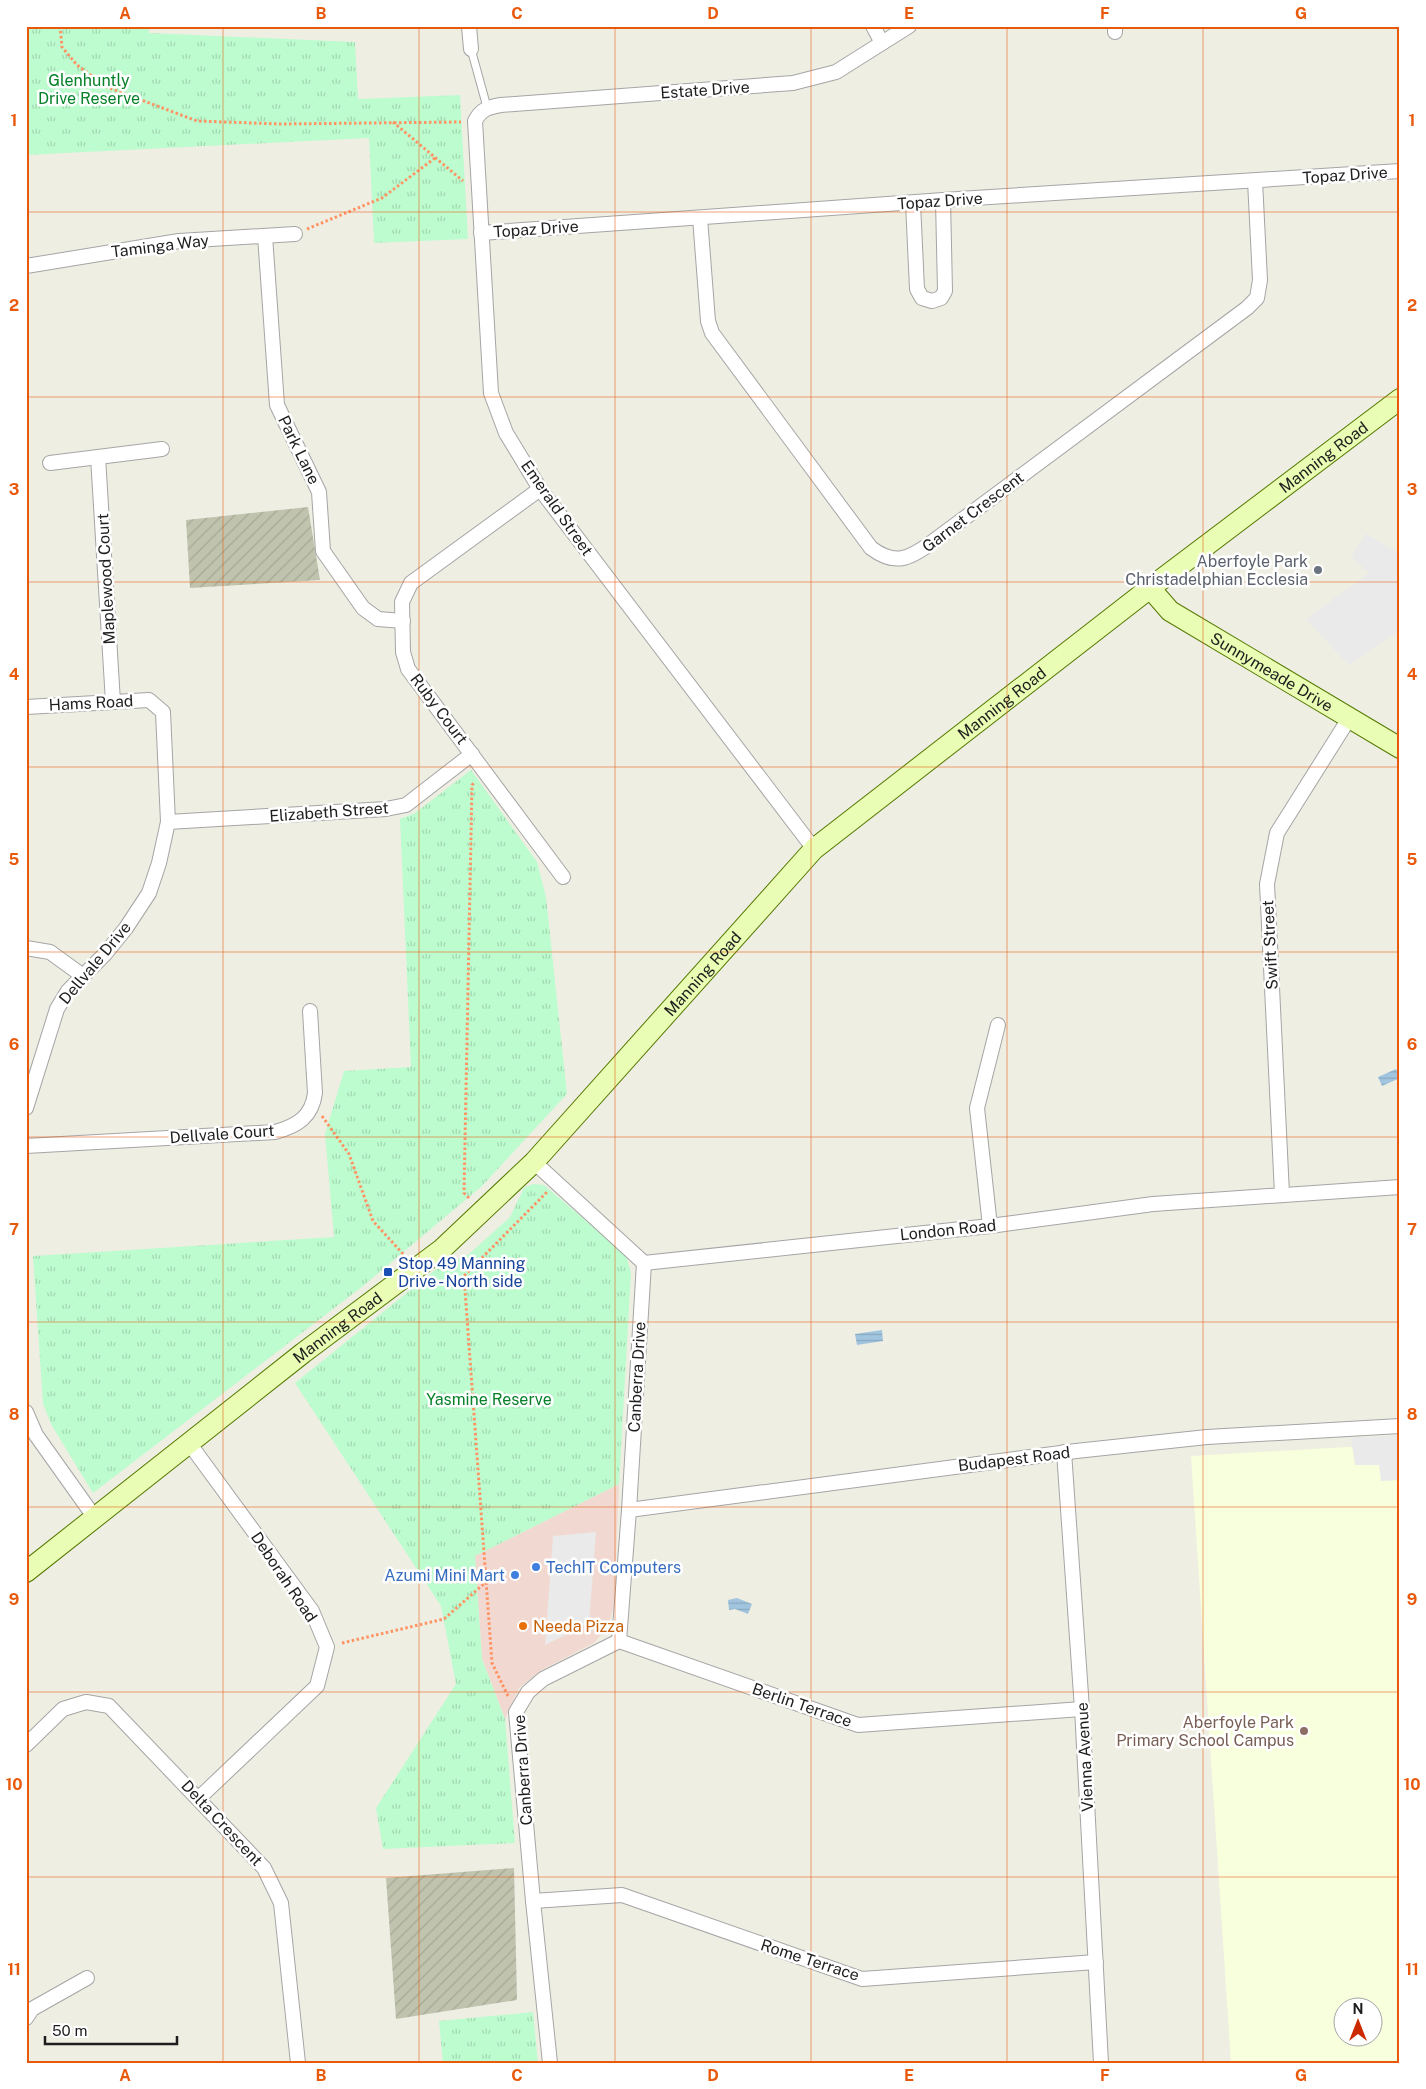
<svg xmlns="http://www.w3.org/2000/svg" width="1426" height="2089" font-family="'Public Sans',sans-serif">
<style>
.commercial{fill:#f1d9d1}
.education{fill:#f8ffdc;fill-rule:evenodd}
.construction{fill:url(#construction-furrows)}
.park{fill:url(#park-tufts)}
.parking{fill:#eaeaea}
.water{fill:url(#water-rules)}
.lines{fill:none;stroke-linecap:round;stroke-linejoin:round}
.lane-casing{stroke:#a5a5a5;stroke-width:9}
.street-casing{stroke:#a5a5a5;stroke-width:16}
.secondary-casing{stroke:#547900;stroke-width:22}
.path{stroke:#ff9364;stroke-width:3;stroke-dasharray:2.5 2.5;stroke-linecap:butt}
.lane{stroke:#fff;stroke-width:7}
.street{stroke:#fff;stroke-width:14}
.secondary{stroke:#eafdb4;stroke-width:20}
.grid{fill:none;stroke:#e8590c;stroke-width:1;stroke-opacity:0.55}
.worship-dot{fill:#6b7280;stroke:#fff;stroke-width:2}
.transit-dot{fill:#1a4fb4;stroke:#fff;stroke-width:2}
.shop-dot{fill:#3f7fe0;stroke:#fff;stroke-width:2}
.food-dot{fill:#e8710a;stroke:#fff;stroke-width:2}
.education-dot{fill:#8d6e63;stroke:#fff;stroke-width:2}
.labels{text-anchor:middle;dominant-baseline:central;stroke-width:5;stroke-linejoin:round;paint-order:stroke}
.park-label{font-size:16px;fill:#068129;stroke:#fff}
.street-label{font-size:16px;fill:#1e1e1e;stroke:#fff}
.worship-label{font-size:16px;fill:#5b616d;stroke:#fff;text-anchor:end}
.transit-label{font-size:16px;fill:#164399;stroke:#fff;text-anchor:start}
.shop-label{font-size:16px;fill:#366cbe;stroke:#fff;text-anchor:start}
.food-label{font-size:16px;fill:#c56008;stroke:#fff;text-anchor:start}
.education-label{font-size:16px;fill:#785e54;stroke:#fff;text-anchor:end}
.neatline{fill:none;stroke:#e8590c;stroke-width:2}
.grid-label{font-size:16px;text-anchor:middle;font-weight:bold;fill:#e8590c}
</style>
<defs>
<pattern id="construction-furrows" width="10" height="10" patternUnits="userSpaceOnUse" patternTransform="scale(1.25)"><rect width="10" height="10" fill="#c0c4ae"/><path d="M-1 1l2-2M0 10L10 0M9 11l2-2" fill="none" stroke="#a5a895"/></pattern>
<pattern id="park-tufts" width="24" height="20" patternUnits="userSpaceOnUse" patternTransform="scale(1.25)"><rect width="24" height="20" fill="#bdfccf"/><path d="M3 7l-1-3M5 7V3M7 7l1-3M15 17l-1-3M17 17v-4M19 17l1-3" fill="none" stroke="#a2d8b1"/></pattern>
<pattern id="water-rules" width="6" height="5" patternUnits="userSpaceOnUse" patternTransform="scale(1.25)"><rect width="6" height="5" fill="#a1c5df"/><path d="M0 2.5h6" fill="none" stroke="#8aa9bf"/></pattern>
</defs>
<rect width="100%" height="100%" fill="#efeee3"/>
<path class="commercial" d="M619 1484 614 1605 608 1627 594 1643 540 1671 519 1688 505 1719 482 1659 475 1556Z"/>
<path class="education" d="M1400 1444V2063H1231L1191 1456ZM1344 2006H1374V2036H1344Z"/>
<g class="construction">
<path d="M308 507 320 580 190 588 186 520Z"/>
<path d="M514 1868 517 2000 396 2019 386 1878Z"/>
</g>
<g class="park">
<path d="M26 26H148L149 33 355 42 358 99 460 95 468 239 374 243 369 138 26 155Z"/>
<path d="M471 770 537 862 546 897 567 1094 482 1186 363 1286 93 1493 52 1426 43 1404 33 1256 334 1237 325 1134 344 1071 411 1067 400 819 415 813Z"/>
<path d="M533 1184 544 1185 626 1255 631 1273 619 1484 475 1556 482 1659 505 1719 515 1843 383 1849 376 1808 456 1684 441 1606 295 1383 435 1270 469 1254 510 1217 524 1188Z"/>
<path d="M533 2012 538 2063H443L439 2021Z"/>
</g>
<g class="parking">
<path d="M1366 534 1400 554V630L1349 665 1306 619 1369 573 1351 557Z"/>
<path d="M1400 1435V1480L1381 1481 1379 1465H1355L1351 1438Z"/>
<path d="M596 1532 589 1623 545 1645 553 1536Z"/>
</g>
<g class="water">
<path d="M1396 1069 1400 1078 1382 1086 1378 1077Z"/>
<path d="M882 1330 883 1341 857 1345 855 1334Z"/>
<path d="M737 1598 752 1604 748 1614 735 1609 729 1610 728 1600Z"/>
</g>
<g class="lines">
<g class="lane-casing">
<path id="lane" d="M471 49 487 107"/>
</g>
<g class="street-casing">
<g id="street">
<path d="M469 26 471 49"/>
<path d="M873 26 882 43"/>
<path d="M1115 26V32"/>
<path d="M913 203 917 289 922 298 932 301 941 298 945 291 943 200"/>
<path d="M700 218 708 321 712 333 871 548C895 566 909 559 931 543L1247 308 1257 298 1260 280 1255 181"/>
<path d="M481 233 943 200 1400 171"/>
<path d="M265 236 277 405 319 492 323 551 363 608 378 619 403 621"/>
<path d="M26 266 179 241 295 234"/>
<path d="M98 457 113 702"/>
<path d="M50 463 162 449"/>
<path d="M540 489 411 583 402 602 403 652 408 669 563 877"/>
<path d="M26 707 149 700 163 712 168 822 159 863 149 893 126 928 105 954 68 991 57 1009 26 1108"/>
<path d="M168 822 386 809 406 805 472 754"/>
<path d="M814 849 540 489 506 433 491 393 475 121C481 109 489 107 501 105L793 83 836 72 909 26"/>
<path d="M26 948 50 952 83 976"/>
<path d="M26 1146 275 1132C297 1126 312 1117 315 1093L310 1011"/>
<path d="M534 1162 644 1263 990 1226 1153 1204 1400 1187"/>
<path d="M1282 1194 1267 884 1277 833 1350 717"/>
<path d="M990 1226 977 1108 998 1025"/>
<path d="M26 1412 36 1435 95 1518"/>
<path d="M189 1443 312 1611 327 1647 317 1686 199 1798"/>
<path d="M1064 1452 1082 1709 1101 2063"/>
<path d="M629 1510 1076 1451 1207 1437 1400 1426"/>
<path d="M619 1641 858 1725 1082 1709"/>
<path d="M619 1641 629 1510 644 1263"/>
<path d="M26 1745 63 1709 86 1702 109 1706 264 1868 281 1903 298 2063"/>
<path d="M533 1901 622 1895 862 1979 1096 1962"/>
<path d="M26 2018 32 2009 87 1978"/>
<path d="M550 2063 533 1901 516 1712 528 1692 543 1679 619 1641"/>
</g>
</g>
<g class="secondary-casing">
<g id="secondary">
<path id="s1" d="M1150 588 1170 611 1400 748"/>
<path id="s2" d="M26 1572 303 1353 442 1249 534 1162 814 849 1150 588 1400 399"/>
</g>
</g>
<g class="path">
<path d="M60 26 62 47 77 65 107 87 197 121 280 124 461 122"/>
<path d="M393 122 463 181"/>
<path d="M307 229 382 198 435 158"/>
<path d="M322 1116 349 1154 373 1221 404 1255"/>
<path d="M469 1198 464 1193 472 785 474 783"/>
<path d="M342 1643 444 1619 486 1582"/>
<path d="M508 1696 492 1663 464 1276 547 1192"/>
</g>
<use href="#lane" class="lane"/>
<use href="#street" class="street"/>
<use href="#secondary" class="secondary"/>
</g>
<path class="grid" d="M223 26V2063M419 26V2063M615 26V2063M811 26V2063M1007 26V2063M1203 26V2063M26 212H1400M26 397H1400M26 582H1400M26 767H1400M26 952H1400M26 1137H1400M26 1322H1400M26 1507H1400M26 1692H1400M26 1877H1400"/>
<circle class="worship-dot" cx="1318" cy="570" r="5"/>
<rect class="transit-dot" x="383" y="1267" width="10" height="10" rx="2.5"/>
<g class="shop-dot">
<circle cx="536" cy="1567" r="5"/>
<circle cx="515" cy="1575" r="5"/>
</g>
<circle class="food-dot" cx="523" cy="1626" r="5"/>
<circle class="education-dot" cx="1304" cy="1731" r="5"/>
<g class="labels">
<g class="park-label">
<text x="89" y="80">Glenhuntly<tspan x="89" dy="18">Drive Reserve</tspan></text>
<text x="489" y="1399">Yasmine Reserve</text>
</g>
<g class="street-label">
<text transform="translate(705 90) rotate(-4)">Estate Drive</text>
<text transform="translate(1345 175) rotate(-4)">Topaz Drive</text>
<text transform="translate(940 201) rotate(-4)">Topaz Drive</text>
<text transform="translate(536 229) rotate(-4)">Topaz Drive</text>
<text transform="translate(160 246) rotate(-7)">Taminga Way</text>
<text transform="translate(299 450) rotate(64)">Park Lane</text>
<text stroke="none"><textPath href="#s2" startOffset="1716">Manning Road</textPath></text>
<text transform="translate(557 508) rotate(55)">Emerald Street</text>
<text transform="translate(973 512) rotate(-37)">Garnet Crescent</text>
<text transform="translate(106 579) rotate(-93)">Maplewood Court</text>
<text stroke="none"><textPath href="#s1" startOffset="149">Sunnymeade Drive</textPath></text>
<text transform="translate(91 703) rotate(-3)">Hams Road</text>
<text stroke="none"><textPath href="#s2" startOffset="1311">Manning Road</textPath></text>
<text transform="translate(439 709) rotate(53)">Ruby Court</text>
<text transform="translate(329 812) rotate(-4)">Elizabeth Street</text>
<text transform="translate(1270 945) rotate(-93)">Swift Street</text>
<text transform="translate(95 963) rotate(-50)">Dellvale Drive</text>
<text stroke="none"><textPath href="#s2" startOffset="906">Manning Road</textPath></text>
<text transform="translate(222 1134) rotate(-4)">Dellvale Court</text>
<text transform="translate(948 1230) rotate(-6)">London Road</text>
<text stroke="none"><textPath href="#s2" startOffset="396">Manning Road</textPath></text>
<text transform="translate(637 1377) rotate(-87)">Canberra Drive</text>
<text transform="translate(1014 1459) rotate(-7)">Budapest Road</text>
<text transform="translate(284 1577) rotate(56)">Deborah Road</text>
<text transform="translate(802 1705) rotate(19)">Berlin Terrace</text>
<text transform="translate(1085 1757) rotate(-93)">Vienna Avenue</text>
<text transform="translate(523 1770) rotate(-94)">Canberra Drive</text>
<text transform="translate(222 1823) rotate(47)">Delta Crescent</text>
<text transform="translate(810 1960) rotate(18)">Rome Terrace</text>
</g>
<g class="worship-label">
<text x="1308" y="561">Aberfoyle Park<tspan x="1308" dy="18">Christadelphian Ecclesia</tspan></text>
</g>
<g class="transit-label">
<text x="398" y="1263">Stop 49 Manning<tspan x="398" dy="18">Drive - North side</tspan></text>
</g>
<g class="shop-label">
<text x="546" y="1567">TechIT Computers</text>
<text x="505" y="1575" text-anchor="end">Azumi Mini Mart</text>
</g>
<g class="food-label">
<text x="533" y="1626">Needa Pizza</text>
</g>
<g class="education-label">
<text x="1294" y="1722">Aberfoyle Park<tspan x="1294" dy="18">Primary School Campus</tspan></text>
</g>
</g>
<rect width="1426" height="2089" fill="none" stroke="#ffffff" stroke-width="55"/>
<g transform="translate(1358 2022)"><circle r="24" fill="#ffffff" stroke="#a5a5a5"/>
<path d="M0-4L9 19L0 12L-9 19Z" fill="#cb2900"/>
<text y="-8" font-size="14" font-weight="bold" text-anchor="middle" fill="#1e1e1e">N</text>
</g>
<path d="M45 2036v8h132v-8" fill="none" stroke="#1e1e1e" stroke-width="2.5"/>
<text x="52" y="2036" font-size="15" fill="#1e1e1e" stroke="#ffffff" stroke-width="4" paint-order="stroke">50 m</text>
<rect x="28" y="28" width="1370" height="2034" class="neatline"/>
<g class="grid-label">
<text x="125" y="19">A</text>
<text x="321" y="19">B</text>
<text x="517" y="19">C</text>
<text x="713" y="19">D</text>
<text x="909" y="19">E</text>
<text x="1105" y="19">F</text>
<text x="1301" y="19">G</text>
<text x="14" y="126">1</text>
<text x="1412" y="126">1</text>
<text x="14" y="311">2</text>
<text x="1412" y="311">2</text>
<text x="14" y="495">3</text>
<text x="1412" y="495">3</text>
<text x="14" y="680">4</text>
<text x="1412" y="680">4</text>
<text x="14" y="865">5</text>
<text x="1412" y="865">5</text>
<text x="14" y="1050">6</text>
<text x="1412" y="1050">6</text>
<text x="14" y="1235">7</text>
<text x="1412" y="1235">7</text>
<text x="14" y="1420">8</text>
<text x="1412" y="1420">8</text>
<text x="14" y="1605">9</text>
<text x="1412" y="1605">9</text>
<text x="14" y="1790">10</text>
<text x="1412" y="1790">10</text>
<text x="14" y="1975">11</text>
<text x="1412" y="1975">11</text>
<text x="125" y="2081">A</text>
<text x="321" y="2081">B</text>
<text x="517" y="2081">C</text>
<text x="713" y="2081">D</text>
<text x="909" y="2081">E</text>
<text x="1105" y="2081">F</text>
<text x="1301" y="2081">G</text>
</g>
</svg>
